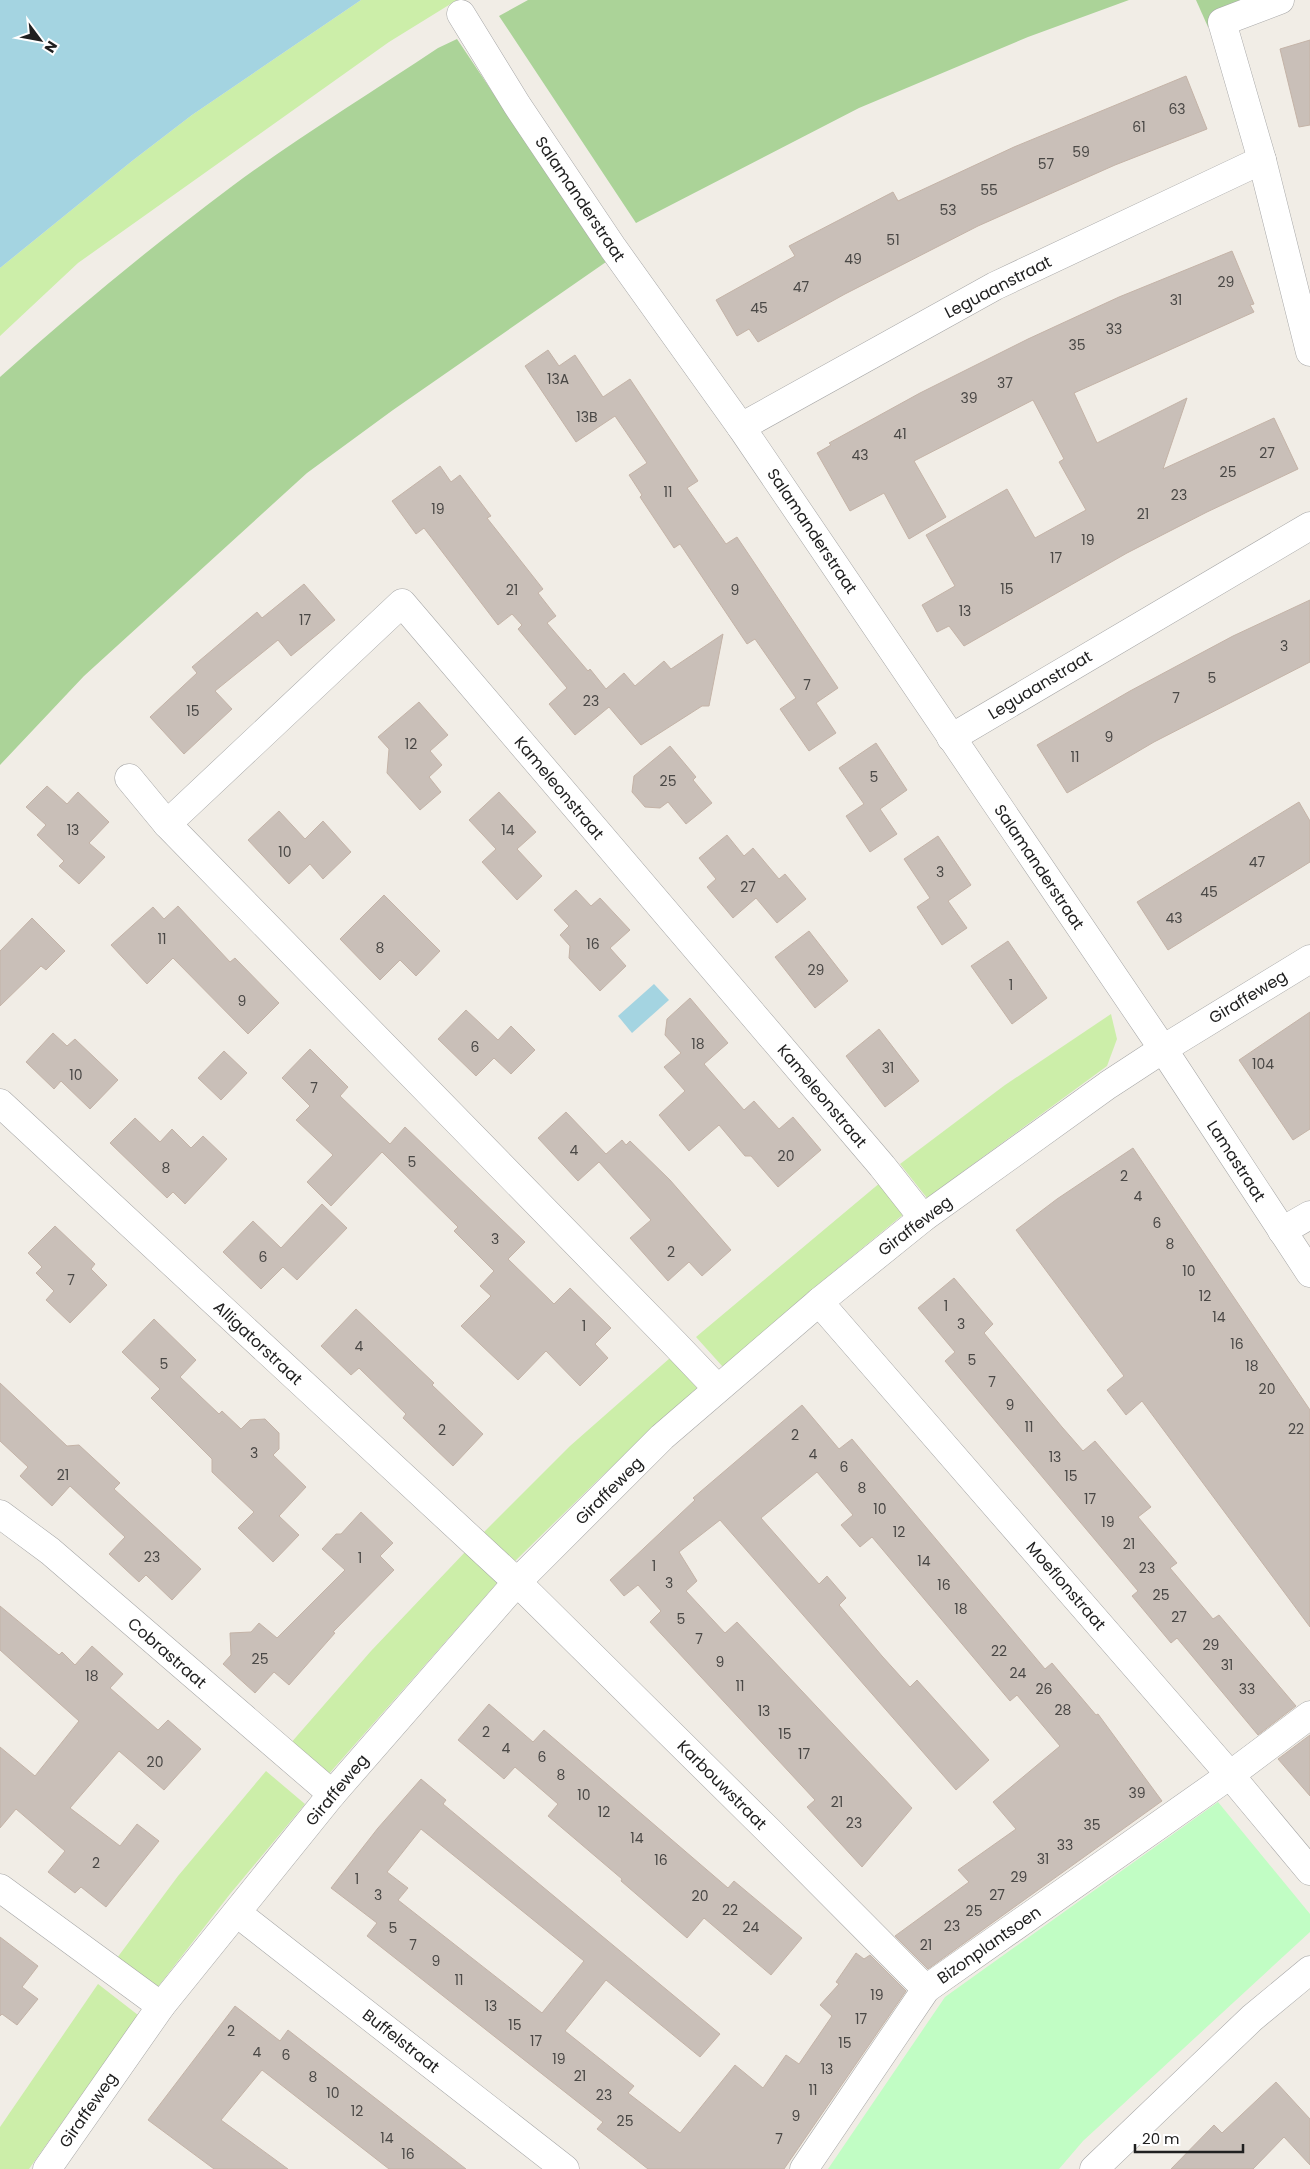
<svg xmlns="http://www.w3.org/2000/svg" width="1310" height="2169" font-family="Poppins,sans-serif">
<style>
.grass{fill:#cceea9}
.forest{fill:#abd398}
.park{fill:#c1fdc4}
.water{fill:#a4d4e1}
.building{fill:#c9bfb8;stroke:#c4b3a7;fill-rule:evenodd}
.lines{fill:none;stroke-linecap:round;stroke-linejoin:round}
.street-casing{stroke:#a7a7a7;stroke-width:29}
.street{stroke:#fff;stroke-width:28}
.labels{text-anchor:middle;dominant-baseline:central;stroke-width:4;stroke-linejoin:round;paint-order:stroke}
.number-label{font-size:14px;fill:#4a4846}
.street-label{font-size:16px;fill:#202020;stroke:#fff}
</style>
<rect width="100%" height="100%" fill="#f1ede6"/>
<g class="grass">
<path d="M361 0H457L389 42 78 263 0 336V268L132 161 192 115Z"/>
<path d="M1111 1014 1117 1039 1107 1066 927 1198 900 1164 1005 1085Z"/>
<path d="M881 1182 905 1213 810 1291 723 1367 696 1337Z"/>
<path d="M670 1358 697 1388 600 1478 511 1565 481 1535 570 1446Z"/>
<path d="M467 1550 498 1582 327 1776 290 1744 371 1651Z"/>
<path d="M266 1771 305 1804 230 1894 157 1988 117 1958 178 1876Z"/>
<path d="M98 1984 138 2015 29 2169H0V2127Z"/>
</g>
<g class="forest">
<path d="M528 0H1129L1028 37 859 108 636 223 499 16Z"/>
<path d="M1196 0H1282L1208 27Z"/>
<path d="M457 39 606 262 393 410 307 473 84 676 0 765V377C74 310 151 247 231 187 297 138 369 94 438 48Z"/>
</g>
<path class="park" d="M1218 1802 1310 1914V1932L1083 2141 1059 2169H828L945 1997Z"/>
<g class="water">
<path d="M0 0H361L192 115 132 161 0 268Z"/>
<path d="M654 984 669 1000 632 1033 618 1016Z"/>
</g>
<g class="building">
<path d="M1310 40V125L1299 127 1280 49Z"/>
<path d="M1186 76 1207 129 1115 165 978 226 845 294 758 342 749 329 737 336 716 300 795 256 789 246 893 192 898 201 1014 147Z"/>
<path d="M1232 251 1254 304 1250 305 1254 312 1074 393 1097 443 1187 398 1163 469 1274 418 1298 469 1207 512 1127 553 964 646 949 626 937 632 922 605 955 586 926 535 1007 489 1035 538 1086 510 1059 462 1064 459 1033 400 914 461 946 517 909 539 884 493 850 511 817 453 831 445 829 443 920 393 1028 339 1119 297Z"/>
<path d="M548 350 559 366 575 355 603 397 630 379 698 481 687 488 726 544 737 537 838 688 816 703 836 733 809 751 780 709 796 698 755 639 747 644 680 544 674 548 640 497 642 495 629 475 647 463 615 416 576 442 525 366Z"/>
<path d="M440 466 451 482 460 475 491 516 487 518 543 589 538 593 556 616 547 623 588 671 590 669 606 689 624 673 635 686 664 661 671 669 723 634 709 706H702L641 745 609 707 575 735 549 704 567 688 518 629 522 625 512 614 498 625 424 528 416 534 392 501Z"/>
<path d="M304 584 335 620 291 656 278 640 215 691 232 709 184 754 150 717 197 673 192 667 257 612 262 618Z"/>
<path d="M1310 600V662L1154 742 1067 793 1037 745 1130 691 1233 636Z"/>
<path d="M419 702 448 735 430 751 442 765 429 777 441 792 420 810 387 773 389 749 378 737Z"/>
<path d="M876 743 907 790 880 809 897 834 870 852 846 816 864 804 839 768Z"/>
<path d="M670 746 696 777 693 780 712 803 686 824 668 802 660 808 645 807 632 792 634 776Z"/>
<path d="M47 786 67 804 78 792 109 822 89 843 105 857 79 884 59 866 64 861 37 835 46 825 26 807Z"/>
<path d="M499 792 536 832 517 849 542 876 517 900 482 862 496 849 469 820Z"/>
<path d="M1299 802 1310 821V862L1168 950 1137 902Z"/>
<path d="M279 811 305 839 323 821 351 852 323 879 310 864 289 884 248 840Z"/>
<path d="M727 835 744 856 753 848 779 879 785 874 806 899 777 923 756 898 733 918 707 887 716 879 699 858Z"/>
<path d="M938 836 971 885 948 901 967 928 942 945 917 907 930 898 904 859Z"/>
<path d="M576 890 591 906 600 898 630 930 610 948 626 966 600 991 569 958 570 946 560 935 569 926 554 910Z"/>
<path d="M384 895 440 951 416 976 400 960 380 980 340 939Z"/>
<path d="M178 906 230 962 235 958 279 1003 248 1034 173 958 147 984 111 945 153 907 164 919Z"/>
<path d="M32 918 65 951 46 970 41 966 0 1006V951Z"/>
<path d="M809 931 848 981 815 1008 775 957Z"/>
<path d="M1008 941 1047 998 1012 1024 971 966Z"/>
<path d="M690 998 728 1043 704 1064 744 1110 754 1101 779 1129 793 1117 821 1150 778 1187 751 1156H745L719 1125 689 1151 659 1115 685 1091 664 1067 681 1053 665 1035 667 1019Z"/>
<path d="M466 1010 498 1040 511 1026 535 1050 511 1074 494 1058 476 1076 438 1039Z"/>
<path d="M1310 1012V1129L1293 1140 1239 1060Z"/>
<path d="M879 1029 919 1081 885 1107 846 1056Z"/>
<path d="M53 1033 67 1046 75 1039 118 1080 90 1109 61 1081 54 1089 26 1062Z"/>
<path d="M310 1049 348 1087 340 1096 390 1144 405 1127 525 1242 508 1259 554 1304 570 1288 611 1328 595 1344 608 1358 580 1386 546 1351 518 1380 461 1326 491 1296 480 1286 494 1271 454 1231 458 1227 382 1152 331 1206 307 1182 333 1155 296 1120 310 1106 282 1078Z"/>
<path d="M224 1051 247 1073 221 1100 198 1078Z"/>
<path d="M566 1112 606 1154 622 1140 626 1145 630 1141 670 1180 731 1250 702 1276 689 1262 668 1281 630 1238 651 1220 599 1162 578 1181 538 1138Z"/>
<path d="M135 1118 160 1142 172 1129 191 1148 203 1136 227 1159 185 1204 173 1192 167 1198 110 1143Z"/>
<path d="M1133 1148 1310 1410V1627L1142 1401 1126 1415 1107 1390 1124 1376 1016 1230 1057 1199Z"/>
<path d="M322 1204 347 1228 297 1280 283 1267 261 1289 223 1252 253 1221 281 1248Z"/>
<path d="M55 1226 95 1264 91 1269 107 1285 70 1323 46 1300 54 1291 36 1273 42 1267 28 1253Z"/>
<path d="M954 1278 993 1324 984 1333 1062 1427 1083 1451 1095 1441 1151 1507 1138 1517 1177 1563 1170 1568 1213 1619 1219 1615 1296 1706 1258 1735 1177 1638 1171 1643 1132 1596 1138 1591 945 1361 955 1352 918 1308Z"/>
<path d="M356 1309 434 1383 432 1385 483 1434 453 1466 403 1418 406 1414 359 1368 351 1375 321 1346Z"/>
<path d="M154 1319 196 1360 180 1377 219 1414 222 1411 241 1429 250 1420 265 1419 279 1433V1449L273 1455 306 1487 279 1516 299 1535 273 1562 238 1528 254 1512 212 1472V1459L151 1398 160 1389 122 1352Z"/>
<path d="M0 1383 67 1446 79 1445 120 1483 114 1489 201 1569 172 1600 146 1575 139 1582 109 1554 125 1537 70 1486 52 1506 20 1476 28 1467 0 1441Z"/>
<path d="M802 1405 839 1449 852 1439 1045 1669 1052 1663 1096 1715 1098 1714 1162 1801 928 1969 895 1936 969 1882 958 1870 1016 1829 993 1802 1060 1746 1017 1695 1010 1701 872 1537 860 1547 841 1525 853 1515 817 1472 761 1518 819 1584 827 1576 846 1598 839 1605 882 1656 910 1687 917 1680 989 1760 956 1790 720 1520 679 1552 697 1581 686 1591 725 1633 737 1622 912 1808 862 1867 807 1807 815 1800 650 1622 661 1611 638 1585 624 1596 610 1580 695 1500 693 1498Z"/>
<path d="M361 1512 393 1543 380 1556 394 1570 333 1632 335 1633 289 1685 274 1672 255 1693 223 1664 231 1655 230 1633 251 1632 259 1623 277 1638 345 1570 322 1549 336 1534H341Z"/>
<path d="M0 1606 59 1655 62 1652 75 1665 92 1646 123 1674 110 1688 158 1730 168 1720 201 1749 164 1790 119 1751 70 1808 120 1846 137 1824 159 1841 106 1907 81 1887 75 1893 48 1872 65 1851 16 1809 0 1828V1747L35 1776 79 1721 0 1650Z"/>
<path d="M489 1704 533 1742 544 1730 728 1888 734 1881 802 1938 771 1975 704 1918 687 1938 621 1881 622 1879 548 1816 558 1804 536 1785 515 1767 504 1779 458 1740Z"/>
<path d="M1310 1735V1796L1278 1759Z"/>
<path d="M421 1779 446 1800 443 1804 720 2034 700 2057 606 1980 565 2031 634 2086 628 2093 680 2133 735 2065 763 2088 786 2055 799 2064 832 2016 820 2005 839 1984 836 1982 856 1953 864 1959 870 1955 906 1991 784 2169H648L597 2129 603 2122 367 1936 377 1923 331 1888 378 1828ZM421 1829 584 1961 542 2013 398 1900 408 1888 387 1872Z"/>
<path d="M0 1937 38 1966 22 1987 38 1999 17 2025 2 2014 0 2016Z"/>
<path d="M235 2006 280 2041 288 2030 466 2169H389L262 2070 221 2120 288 2169H214L148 2120Z"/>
<path d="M1276 2082 1310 2119V2165L1284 2137 1253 2169H1171L1214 2125 1222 2133Z"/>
</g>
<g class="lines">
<g class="street-casing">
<g id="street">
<path d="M1280 0 1222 22 1262 160 1310 352"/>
<path d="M461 14 517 105 613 248 741 427 1163 1049 1310 1273"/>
<path d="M741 427 995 286 1262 160"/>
<path d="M951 738 1310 526"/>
<path d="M129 778 167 824"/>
<path d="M0 1103 517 1582 769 1831 926 1989"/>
<path d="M1282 1231 1310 1215"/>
<path d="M819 1302 1230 1775 1310 1871"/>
<path d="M717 1388 675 1344 167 824 402 603 882 1166 923 1218"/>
<path d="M0 1514 50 1551 332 1794"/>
<path d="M0 1888 161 2006"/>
<path d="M237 1913 565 2169"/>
<path d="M47 2169 161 2006 332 1794 517 1582 662 1437 819 1302 923 1218 1108 1085 1163 1049 1310 959"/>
<path d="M804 2169 926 1989 1230 1775 1310 1715"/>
<path d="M1094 2169 1252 2018 1310 1970"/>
</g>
</g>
<use href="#street" class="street"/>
</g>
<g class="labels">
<g class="number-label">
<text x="1177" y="109">63</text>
<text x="1139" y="127">61</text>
<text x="1081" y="152">59</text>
<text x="1046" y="164">57</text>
<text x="989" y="190">55</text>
<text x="948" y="210">53</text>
<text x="893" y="240">51</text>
<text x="853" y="259">49</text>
<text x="1226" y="282">29</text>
<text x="801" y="287">47</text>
<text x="1176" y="300">31</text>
<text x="759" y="308">45</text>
<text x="1114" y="329">33</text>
<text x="1077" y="345">35</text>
<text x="558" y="379">13A</text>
<text x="1005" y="383">37</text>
<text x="969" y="398">39</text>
<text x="587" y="417">13B</text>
<text x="900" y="434">41</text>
<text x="1267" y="453">27</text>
<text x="860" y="455">43</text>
<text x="1228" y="472">25</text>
<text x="668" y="492">11</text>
<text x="1179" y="495">23</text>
<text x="438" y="509">19</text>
<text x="1143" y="514">21</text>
<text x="1088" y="540">19</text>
<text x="1056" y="558">17</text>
<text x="1007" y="589">15</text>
<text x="512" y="590">21</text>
<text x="735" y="590">9</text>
<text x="965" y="611">13</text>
<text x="305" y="620">17</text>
<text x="1284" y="646">3</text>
<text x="1212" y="678">5</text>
<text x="807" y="685">7</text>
<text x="1176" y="698">7</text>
<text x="591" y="701">23</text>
<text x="193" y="711">15</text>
<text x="1109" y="737">9</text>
<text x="411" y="744">12</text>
<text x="1075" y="757">11</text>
<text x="874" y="777">5</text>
<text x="668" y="781">25</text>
<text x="73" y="830">13</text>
<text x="508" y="830">14</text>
<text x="285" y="852">10</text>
<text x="1257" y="862">47</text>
<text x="940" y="872">3</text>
<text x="748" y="887">27</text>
<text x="1209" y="892">45</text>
<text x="1174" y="918">43</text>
<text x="162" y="939">11</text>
<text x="593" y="944">16</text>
<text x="380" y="948">8</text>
<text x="816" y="970">29</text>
<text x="1011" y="985">1</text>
<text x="242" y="1001">9</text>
<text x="698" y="1044">18</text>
<text x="475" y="1047">6</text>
<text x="1263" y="1064">104</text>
<text x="888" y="1068">31</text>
<text x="76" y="1075">10</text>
<text x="314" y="1088">7</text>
<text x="574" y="1150">4</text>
<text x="786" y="1156">20</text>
<text x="412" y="1162">5</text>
<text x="166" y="1168">8</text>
<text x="1124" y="1176">2</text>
<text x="1138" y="1196">4</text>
<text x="1157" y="1223">6</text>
<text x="495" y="1239">3</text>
<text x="1170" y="1244">8</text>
<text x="671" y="1252">2</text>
<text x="263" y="1257">6</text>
<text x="1189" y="1271">10</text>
<text x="71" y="1280">7</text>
<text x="1205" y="1296">12</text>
<text x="946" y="1306">1</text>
<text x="1219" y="1317">14</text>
<text x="961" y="1324">3</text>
<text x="584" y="1326">1</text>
<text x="1237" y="1344">16</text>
<text x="359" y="1346">4</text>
<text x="972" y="1360">5</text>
<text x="164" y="1364">5</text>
<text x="1252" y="1366">18</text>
<text x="992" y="1382">7</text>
<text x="1267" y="1389">20</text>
<text x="1010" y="1405">9</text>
<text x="1029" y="1427">11</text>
<text x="1296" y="1429">22</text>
<text x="442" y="1430">2</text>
<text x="795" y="1435">2</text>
<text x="254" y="1453">3</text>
<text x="813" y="1454">4</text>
<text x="1055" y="1457">13</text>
<text x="844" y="1467">6</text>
<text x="63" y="1475">21</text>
<text x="1071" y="1476">15</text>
<text x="862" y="1488">8</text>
<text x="1090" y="1499">17</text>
<text x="880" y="1509">10</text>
<text x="1108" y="1522">19</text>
<text x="899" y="1532">12</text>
<text x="1129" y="1544">21</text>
<text x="152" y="1557">23</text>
<text x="360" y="1558">1</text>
<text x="924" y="1561">14</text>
<text x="654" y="1566">1</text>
<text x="1147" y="1568">23</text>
<text x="669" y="1583">3</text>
<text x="944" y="1585">16</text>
<text x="1161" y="1595">25</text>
<text x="961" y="1609">18</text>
<text x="1179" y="1617">27</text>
<text x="681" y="1619">5</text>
<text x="699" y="1639">7</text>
<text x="1211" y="1645">29</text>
<text x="999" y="1651">22</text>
<text x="260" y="1659">25</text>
<text x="720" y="1662">9</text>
<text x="1227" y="1665">31</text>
<text x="1018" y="1673">24</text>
<text x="92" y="1676">18</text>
<text x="740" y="1686">11</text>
<text x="1044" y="1689">26</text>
<text x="1247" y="1689">33</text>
<text x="1063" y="1710">28</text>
<text x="764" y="1711">13</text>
<text x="486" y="1732">2</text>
<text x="785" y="1734">15</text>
<text x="506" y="1748">4</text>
<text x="804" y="1754">17</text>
<text x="542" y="1757">6</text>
<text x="155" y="1762">20</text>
<text x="561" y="1775">8</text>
<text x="1137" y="1793">39</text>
<text x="584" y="1795">10</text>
<text x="837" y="1802">21</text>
<text x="604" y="1812">12</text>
<text x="854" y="1823">23</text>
<text x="1092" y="1825">35</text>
<text x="637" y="1838">14</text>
<text x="1065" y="1845">33</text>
<text x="1043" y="1859">31</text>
<text x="661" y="1860">16</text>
<text x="96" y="1863">2</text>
<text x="1019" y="1877">29</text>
<text x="357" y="1879">1</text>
<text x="378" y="1895">3</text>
<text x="997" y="1895">27</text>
<text x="700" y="1896">20</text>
<text x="730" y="1910">22</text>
<text x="974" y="1911">25</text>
<text x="952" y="1926">23</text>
<text x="751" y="1927">24</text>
<text x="393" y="1928">5</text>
<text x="413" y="1945">7</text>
<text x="926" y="1945">21</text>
<text x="436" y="1961">9</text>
<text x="459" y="1980">11</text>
<text x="877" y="1995">19</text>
<text x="491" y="2006">13</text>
<text x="861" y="2019">17</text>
<text x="515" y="2025">15</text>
<text x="231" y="2031">2</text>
<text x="536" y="2041">17</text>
<text x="845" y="2043">15</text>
<text x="257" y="2052">4</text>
<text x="286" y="2055">6</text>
<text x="559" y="2059">19</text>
<text x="827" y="2069">13</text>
<text x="580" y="2076">21</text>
<text x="313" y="2077">8</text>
<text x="813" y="2090">11</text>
<text x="333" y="2093">10</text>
<text x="604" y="2095">23</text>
<text x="357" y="2111">12</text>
<text x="796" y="2116">9</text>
<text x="625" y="2121">25</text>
<text x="387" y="2138">14</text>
<text x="779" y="2139">7</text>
<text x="408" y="2154">16</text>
</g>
<g class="street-label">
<text transform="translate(580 199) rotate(56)">Salamanderstraat</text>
<text transform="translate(998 287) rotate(-27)">Leguaanstraat</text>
<text transform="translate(812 531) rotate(56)">Salamanderstraat</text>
<text transform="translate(1040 685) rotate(-31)">Leguaanstraat</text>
<text transform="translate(559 788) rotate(50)">Kameleonstraat</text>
<text transform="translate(1039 867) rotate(56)">Salamanderstraat</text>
<text transform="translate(1248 997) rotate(-31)">Giraffeweg</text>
<text transform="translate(822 1096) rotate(50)">Kameleonstraat</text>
<text transform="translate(1236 1161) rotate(57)">Lamastraat</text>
<text transform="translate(915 1226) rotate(-37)">Giraffeweg</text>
<text transform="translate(258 1343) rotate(43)">Alligatorstraat</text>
<text transform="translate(609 1491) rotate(-45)">Giraffeweg</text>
<text transform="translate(1066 1586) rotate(49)">Moeflonstraat</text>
<text transform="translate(167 1653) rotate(41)">Cobrastraat</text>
<text transform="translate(722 1785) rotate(45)">Karbouwstraat</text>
<text transform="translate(337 1790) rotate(-50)">Giraffeweg</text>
<text transform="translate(989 1945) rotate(-35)">Bizonplantsoen</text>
<text transform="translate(401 2041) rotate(38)">Buffelstraat</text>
<text transform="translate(88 2110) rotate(-55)">Giraffeweg</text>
</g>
</g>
<g transform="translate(40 40) rotate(122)" stroke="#ffffff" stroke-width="4" paint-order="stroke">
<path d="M0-4L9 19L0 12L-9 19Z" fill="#202020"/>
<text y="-8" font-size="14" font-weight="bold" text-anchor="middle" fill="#202020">N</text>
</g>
<path d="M1135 2144v8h108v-8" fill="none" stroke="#202020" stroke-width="2.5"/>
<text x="1142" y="2144" font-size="15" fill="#202020" stroke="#ffffff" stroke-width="4" paint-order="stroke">20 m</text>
</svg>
